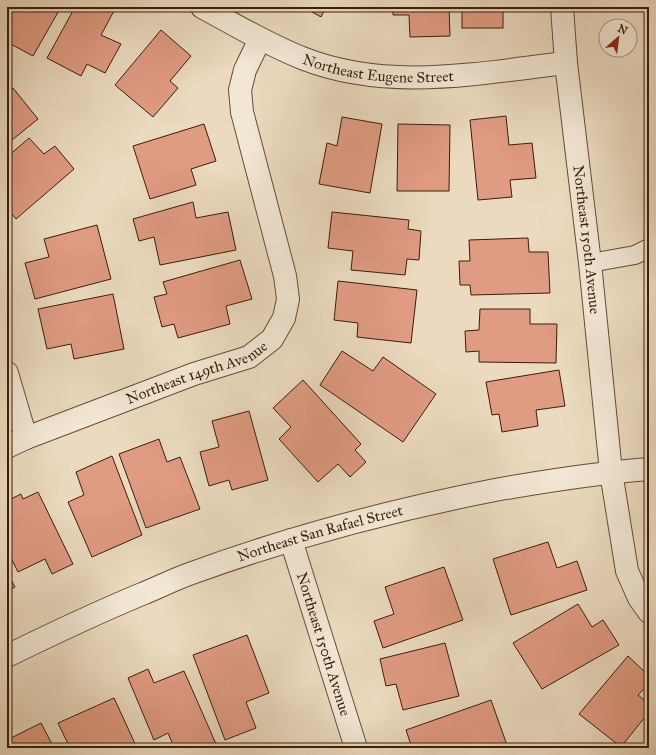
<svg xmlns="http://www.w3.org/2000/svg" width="656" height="755" font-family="'IM FELL Great Primer',serif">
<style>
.building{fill:#e09b83;stroke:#3a1e08}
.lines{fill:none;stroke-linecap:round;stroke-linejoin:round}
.service-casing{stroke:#664d36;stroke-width:20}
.minor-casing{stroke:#664d36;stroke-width:24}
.service{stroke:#f2e7d5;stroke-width:18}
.minor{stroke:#f2e7d5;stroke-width:22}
.labels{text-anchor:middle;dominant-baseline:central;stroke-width:3;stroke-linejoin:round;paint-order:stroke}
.street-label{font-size:15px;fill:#3a1e08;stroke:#f2e7d5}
</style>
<rect width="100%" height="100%" fill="#ebdabf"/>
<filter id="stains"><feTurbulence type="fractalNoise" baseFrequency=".005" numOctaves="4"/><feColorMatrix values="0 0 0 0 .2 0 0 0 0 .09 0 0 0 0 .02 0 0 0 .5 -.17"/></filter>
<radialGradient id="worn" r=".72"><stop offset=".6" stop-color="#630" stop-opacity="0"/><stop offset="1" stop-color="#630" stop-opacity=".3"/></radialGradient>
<g class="building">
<path d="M7 7H61L33 56 7 42V29L12 21 7 19Z"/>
<path d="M75 7H116L101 35 121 44 105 73 87 64 81 76 47 58Z"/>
<path d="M303 7H326L321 17Z"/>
<path d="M393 7H449L450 36 410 37 409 15H393Z"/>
<rect x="462" y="7" width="41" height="21"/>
<path d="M161 30 191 56 170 81 178 88 153 117 115 85Z"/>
<path d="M13 88 38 119 7 144V93Z"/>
<path d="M506 116 509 145 532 143 536 178 510 180 512 197 478 200 470 120Z"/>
<path d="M342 117 382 124 370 193 319 184 327 143 337 146Z"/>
<path d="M204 124 216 161 191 169 196 185 150 199 133 146Z"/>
<path d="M398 124 450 125 449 191H397Z"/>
<path d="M29 138 44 154 55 146 74 169 16 219 7 208V157Z"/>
<path d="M193 202 196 218 228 212 236 250 160 265 154 237 139 241 133 219Z"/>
<path d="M332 212 409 220 408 229 421 231 419 260 407 259 405 275 351 270 353 251 328 248Z"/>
<path d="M97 225 111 279 35 299 25 263 49 257 44 239Z"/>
<path d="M528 238 529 252H548L550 293 471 295 470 285H460L459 261H470L469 240Z"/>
<path d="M240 260 252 299 226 306 230 324 178 338 174 324 162 327 154 297 167 294 163 282Z"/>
<path d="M338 281 417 290 411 343 357 337 358 323 334 320Z"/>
<path d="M113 294 124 349 74 359 71 344 47 349 38 309Z"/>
<path d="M480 309H530V324H557L556 363 479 362V351L466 352 465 331 479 330Z"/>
<path d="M342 351 373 371 383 357 436 394 403 442 320 385Z"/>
<path d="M559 370 565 406 536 410 538 426 502 432 499 414 492 415 486 382Z"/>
<path d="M303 380 361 444 355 450 366 462 350 477 338 464 318 482 279 439 291 427 273 408Z"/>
<path d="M249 411 268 480 232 490 229 480 209 486 200 452 219 447 212 421Z"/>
<path d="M159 439 167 462 180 457 200 509 146 528 119 454Z"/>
<path d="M112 456 142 535 92 557 68 502 84 495 76 472Z"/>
<path d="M38 492 73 564 52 574 45 559 18 572 7 550V501L21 494 23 499Z"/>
<path d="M548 542 557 568 577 561 587 590 511 615 493 559Z"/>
<path d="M444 567 463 620 383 648 374 621 394 614 385 587Z"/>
<path d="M7 572 15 587 7 591Z"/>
<path d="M578 604 592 627 603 620 619 645 542 689 513 643Z"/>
<path d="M247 635 269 693 246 702 256 728 225 740 193 655Z"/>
<path d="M445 643 459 696 403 710 396 684 386 686 380 659Z"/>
<path d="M628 656 649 676V684L638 695 649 704V712L621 747 579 714Z"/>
<path d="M148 669 154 683 184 671 216 744 208 748H186L184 743 174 747 168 733 154 740 128 678Z"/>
<path d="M114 698 137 748H70L58 723Z"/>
<path d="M491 700 508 748H412L406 730Z"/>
<path d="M41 723 54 748H7V740Z"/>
</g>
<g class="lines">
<g class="service-casing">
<path id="service" d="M590 263 635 255 649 248"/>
</g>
<g class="minor-casing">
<g id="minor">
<path id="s1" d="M202 7C235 25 267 44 302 58 387 92 479 73 566 63"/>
<path id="s2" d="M562 7 566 63 590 263 611 472 627 571 639 598 649 612"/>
<path d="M7 373 26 438"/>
<path id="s3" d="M7 447 26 438 194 374 249 357 272 339 284 318 288 299 285 276 242 112 240 90 245 70 260 39"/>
<path id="s4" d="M291 540 356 748"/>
<path id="s5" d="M7 656C52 634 96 613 142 594 159 587 175 579 192 573 291 537 392 510 495 490 546 481 597 473 649 469"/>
</g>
</g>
<use href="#service" class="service"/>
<use href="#minor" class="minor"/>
</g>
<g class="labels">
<g class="street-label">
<text stroke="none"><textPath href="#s1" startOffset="190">Northeast Eugene Street</textPath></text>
<text stroke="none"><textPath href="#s2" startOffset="234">Northeast 150th Avenue</textPath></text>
<text stroke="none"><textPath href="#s3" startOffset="204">Northeast 149th Avenue</textPath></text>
<text stroke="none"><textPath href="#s5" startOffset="337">Northeast San Rafael Street</textPath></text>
<text stroke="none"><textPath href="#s4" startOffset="109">Northeast 150th Avenue</textPath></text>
</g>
</g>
<rect width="656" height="755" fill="none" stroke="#ebdabf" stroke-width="24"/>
<rect x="8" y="8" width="640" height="739" fill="none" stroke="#3a1e08" stroke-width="2"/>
<rect x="12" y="12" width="632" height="731" fill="none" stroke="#3a1e08"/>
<g transform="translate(618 38) rotate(28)"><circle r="19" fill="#f2e7d5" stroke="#a89783"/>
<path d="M0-3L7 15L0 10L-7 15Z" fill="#8f2418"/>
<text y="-6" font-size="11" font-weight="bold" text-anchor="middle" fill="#3a1e08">N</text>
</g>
<rect width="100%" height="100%" filter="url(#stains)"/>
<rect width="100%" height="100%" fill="url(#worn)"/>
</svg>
